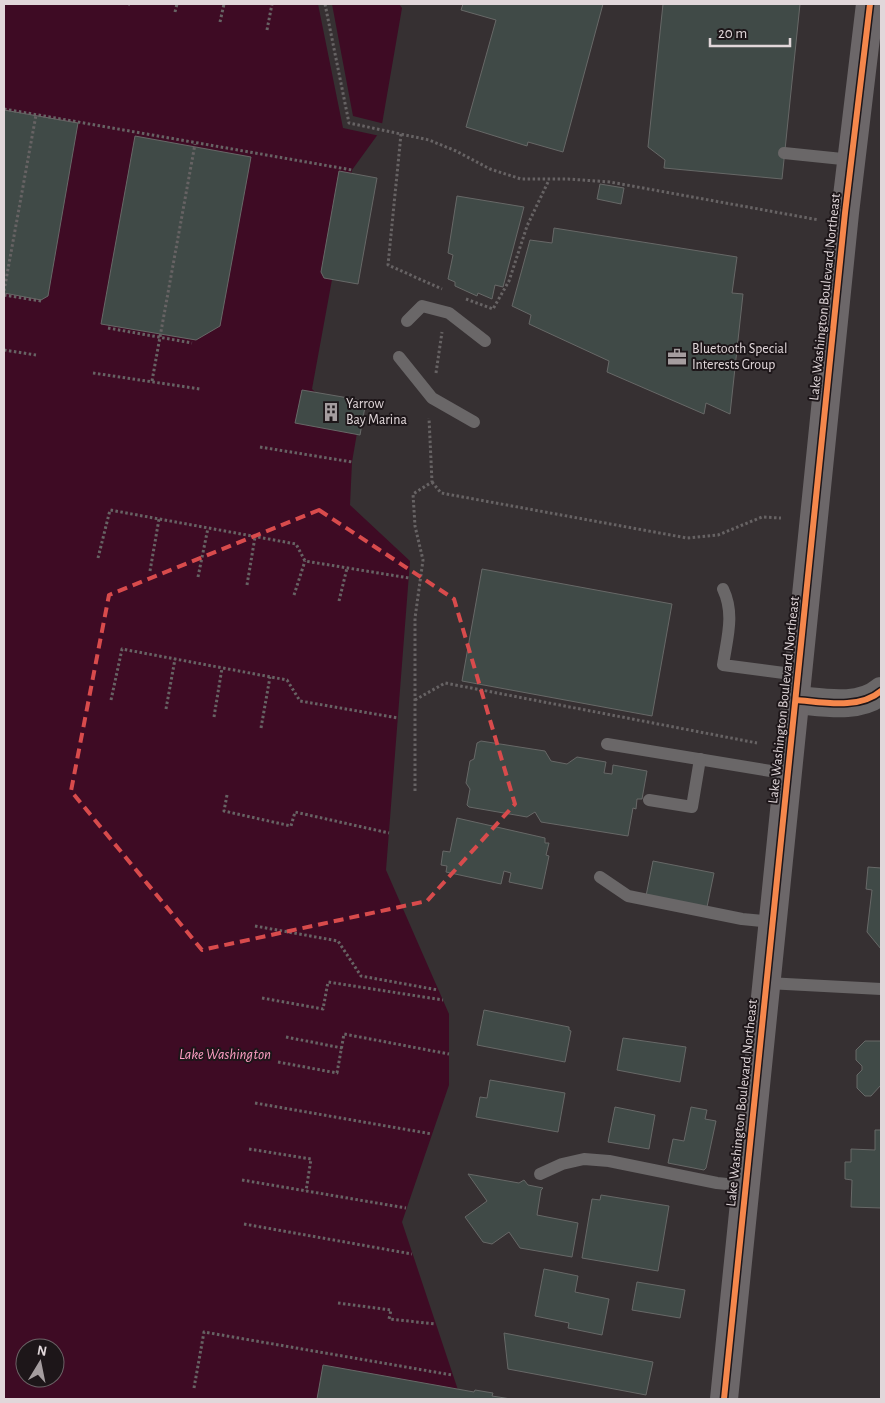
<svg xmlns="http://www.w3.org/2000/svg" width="885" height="1403" font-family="'Alegreya Sans',sans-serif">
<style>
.water{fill:#3e0b24;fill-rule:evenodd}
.pier{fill:#363032}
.building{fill:#404a47;stroke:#676867}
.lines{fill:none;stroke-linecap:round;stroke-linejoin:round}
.path{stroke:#676364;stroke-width:3;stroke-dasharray:2.5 2.5;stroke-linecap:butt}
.service{stroke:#6a6768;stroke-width:12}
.tertiary{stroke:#6a6768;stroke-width:28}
.primary{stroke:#6c6769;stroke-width:28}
.cycleway-casing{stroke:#1d1619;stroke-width:9}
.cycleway{stroke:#f5874c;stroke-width:6}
.marked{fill:none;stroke:#d84b4c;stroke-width:4;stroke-dasharray:10 6;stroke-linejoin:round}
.labels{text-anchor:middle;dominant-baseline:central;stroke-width:4;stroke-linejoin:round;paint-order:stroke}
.street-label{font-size:14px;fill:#e1d7da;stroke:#1d1619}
.poi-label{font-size:14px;fill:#e1d7da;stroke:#1d1619;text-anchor:start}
.water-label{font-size:15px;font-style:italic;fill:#fea0c4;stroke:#1d1619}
</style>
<rect width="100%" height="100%" fill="#363032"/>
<path class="water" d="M4 4H399L402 8 381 130 352 170 312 389 357 433 352 462 350 505 410 561 386 870 449 1014V1085L402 1222 461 1399H4ZM25 1348H55V1378H25Z"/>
<path class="pier" d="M318 4H332L353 116 385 124 380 136 343 128Z"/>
<g class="building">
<path d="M463 4H603L563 152 528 142 527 146 466 127 496 20 461 10Z"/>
<path d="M663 4H800L782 179 664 168 665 160 648 147Z"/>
<path d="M4 110 78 123 48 296 41 300 4 293Z"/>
<path d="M135 136 251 157 220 326 196 340 101 324Z"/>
<path d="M339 171 377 178 358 284 324 278 321 272Z"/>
<path d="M600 184 624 188 621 204 597 199Z"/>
<path d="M457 196 524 207 503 287 495 285 492 299 478 293 477 296 455 286V282L448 279 453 255 448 253Z"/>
<path d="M554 228 737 257 732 293 743 294 730 414 706 403 704 414 607 372 609 361 529 324 531 315 512 306 530 240 552 243Z"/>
<path d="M302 390 366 401 360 435 295 423Z"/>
<path d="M482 569 672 604 652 716 462 681Z"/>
<path d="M481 741 545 751 551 761 567 764 577 757 606 762 604 773 612 774 613 765 647 771 642 799H637L636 809 633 808 628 836 541 822 535 812 527 817 469 807 467 805 470 789 466 783 470 761 474 759 477 743Z"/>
<path d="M457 818 545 838V843H549L546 855 549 856 542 889 509 882 511 873 504 871 501 884 446 872 447 866 441 865 443 851 450 852Z"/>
<path d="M653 861 714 873 707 907 646 896Z"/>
<path d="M868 867 881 868V949L867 932 872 890 866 889Z"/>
<path d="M484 1010 569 1027V1030L571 1031 565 1062 477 1045Z"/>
<path d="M623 1038 686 1047 680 1082 617 1070Z"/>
<path d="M865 1041H881V1085L871 1096H865L857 1088V1075L862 1070V1066L856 1060V1050Z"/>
<path d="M490 1080 565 1093 558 1132 476 1117 480 1097 487 1098Z"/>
<path d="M615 1107 655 1115 649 1149 608 1142Z"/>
<path d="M691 1107 707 1110 705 1119 716 1121 706 1168 704 1170 668 1163 673 1139 684 1141Z"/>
<path d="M875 1130H881V1208L851 1207 852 1180 845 1179V1162H851V1149L875 1150Z"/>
<path d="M468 1174 519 1183 524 1180 528 1185 543 1188 541 1190 537 1215 578 1223 572 1257 520 1248 509 1232 492 1244 483 1242 465 1217 487 1201Z"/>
<path d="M601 1195 669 1206 658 1271 582 1258 592 1199 600 1200Z"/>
<path d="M544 1269 578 1276 575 1292 609 1299 602 1335 568 1328 569 1323 535 1316Z"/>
<path d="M637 1282 685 1290 680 1318 632 1310Z"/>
<path d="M504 1333 653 1362 646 1395 508 1369Z"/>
<path d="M323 1365 474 1392 475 1390 493 1393 492 1396 511 1399H317Z"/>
</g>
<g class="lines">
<g class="path">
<path d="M325 4 349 123 429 140 456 151 490 169 521 179H568L610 182 819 220"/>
<path d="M128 5 129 4"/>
<path d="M175 12 177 4"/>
<path d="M220 22 224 4"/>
<path d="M267 30 272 4"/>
<path d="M4 109 352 170"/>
<path d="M401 134 388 265 442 289"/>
<path d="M4 291 36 115"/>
<path d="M4 295 41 301"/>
<path d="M466 299 493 309 509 281 527 226 549 180"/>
<path d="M108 328 192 343"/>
<path d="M4 350 36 355"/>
<path d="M93 373 200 389"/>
<path d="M436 373 442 332"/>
<path d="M152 381 195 144"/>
<path d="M260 447 352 462"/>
<path d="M432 482 441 493 687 538 718 535 762 517 781 518"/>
<path d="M98 558 110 510 296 544 305 561 409 578"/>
<path d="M150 571 159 519"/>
<path d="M198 577 208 528"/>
<path d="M247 585 255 537"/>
<path d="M294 595 305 561"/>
<path d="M339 601 347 568"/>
<path d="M111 700 122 649 287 680 300 701 398 718"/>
<path d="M415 700 445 683 757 743"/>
<path d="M166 709 175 659"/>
<path d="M214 717 222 668"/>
<path d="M261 728 270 677"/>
<path d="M415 791V618L423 560 415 526 413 494 432 482 429 418"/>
<path d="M227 795 224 811 291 826 295 812 389 833"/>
<path d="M255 926 338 941 361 976 438 990"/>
<path d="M262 998 323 1009 328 982 443 1000"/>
<path d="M286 1037 342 1048"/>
<path d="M278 1062 337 1073 344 1034 449 1054"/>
<path d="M255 1103 432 1134"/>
<path d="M249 1149 311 1159 306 1191"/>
<path d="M242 1180 406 1208"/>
<path d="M244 1224 412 1254"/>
<path d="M338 1303 391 1310 389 1319 436 1324"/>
<path d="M194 1388 204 1332 452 1375"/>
</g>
<g class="service">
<path d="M784 153 852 160"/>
<path d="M407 321 422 306 449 313 485 341"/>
<path d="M399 357 432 398 474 422"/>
<path d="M723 589C735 614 727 638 723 665L799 675"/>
<path d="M607 744 789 774"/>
<path d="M649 800 692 807 700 759"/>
<path d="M600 877 628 896 742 919 773 922"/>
<path d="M767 983 881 989"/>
<path d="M540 1174 562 1164 584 1159 609 1161 717 1183 746 1186"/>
</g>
<path class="tertiary" d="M796 700C822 702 859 710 881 691"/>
<path class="primary" d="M724 1399 845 213 870 4"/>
<g class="cycleway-casing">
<g id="cycleway">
<path d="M796 700C822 702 859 710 881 691"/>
<path d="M724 1399 845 213 870 4"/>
</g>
</g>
<use href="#cycleway" class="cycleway"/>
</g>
<path class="marked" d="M319 510 454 599 515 804 427 901 202 950 71 791 109 595Z"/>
<defs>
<g id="office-bare" transform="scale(1.5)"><path d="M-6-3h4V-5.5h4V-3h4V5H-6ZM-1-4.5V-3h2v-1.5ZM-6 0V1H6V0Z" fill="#a59d9f" stroke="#1d1619" stroke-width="2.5" paint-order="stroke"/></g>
<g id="building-bare" transform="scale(1.5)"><path d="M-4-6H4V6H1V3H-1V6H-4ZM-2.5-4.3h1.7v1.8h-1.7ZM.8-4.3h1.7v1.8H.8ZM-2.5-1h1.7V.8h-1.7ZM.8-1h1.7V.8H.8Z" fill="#a59d9f" stroke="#1d1619" stroke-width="2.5" paint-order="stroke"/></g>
</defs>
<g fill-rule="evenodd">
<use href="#office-bare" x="677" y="357"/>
<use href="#building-bare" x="331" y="412"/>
</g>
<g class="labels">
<g class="street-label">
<text transform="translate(825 297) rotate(-84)">Lake Washington Boulevard Northeast</text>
<text transform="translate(784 700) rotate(-84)">Lake Washington Boulevard Northeast</text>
<text transform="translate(742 1103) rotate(-84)">Lake Washington Boulevard Northeast</text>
</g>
<g class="poi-label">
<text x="692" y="349">Bluetooth Special<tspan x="692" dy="16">Interests Group</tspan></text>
<text x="346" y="404">Yarrow<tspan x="346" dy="16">Bay Marina</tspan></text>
</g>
<g class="water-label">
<text x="225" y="1054">Lake Washington</text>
</g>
</g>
<rect width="885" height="1403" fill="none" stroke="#e1d7da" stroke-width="10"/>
<g transform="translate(40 1363) rotate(10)"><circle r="24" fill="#1d1619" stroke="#6b6366"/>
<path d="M0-4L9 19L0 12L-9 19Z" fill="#a59d9f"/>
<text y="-8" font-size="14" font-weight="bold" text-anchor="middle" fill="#e1d7da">N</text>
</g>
<path d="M710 38v8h80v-8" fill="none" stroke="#e1d7da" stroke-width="2.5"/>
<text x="718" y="38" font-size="15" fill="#e1d7da" stroke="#1d1619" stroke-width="4" paint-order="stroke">20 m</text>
</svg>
